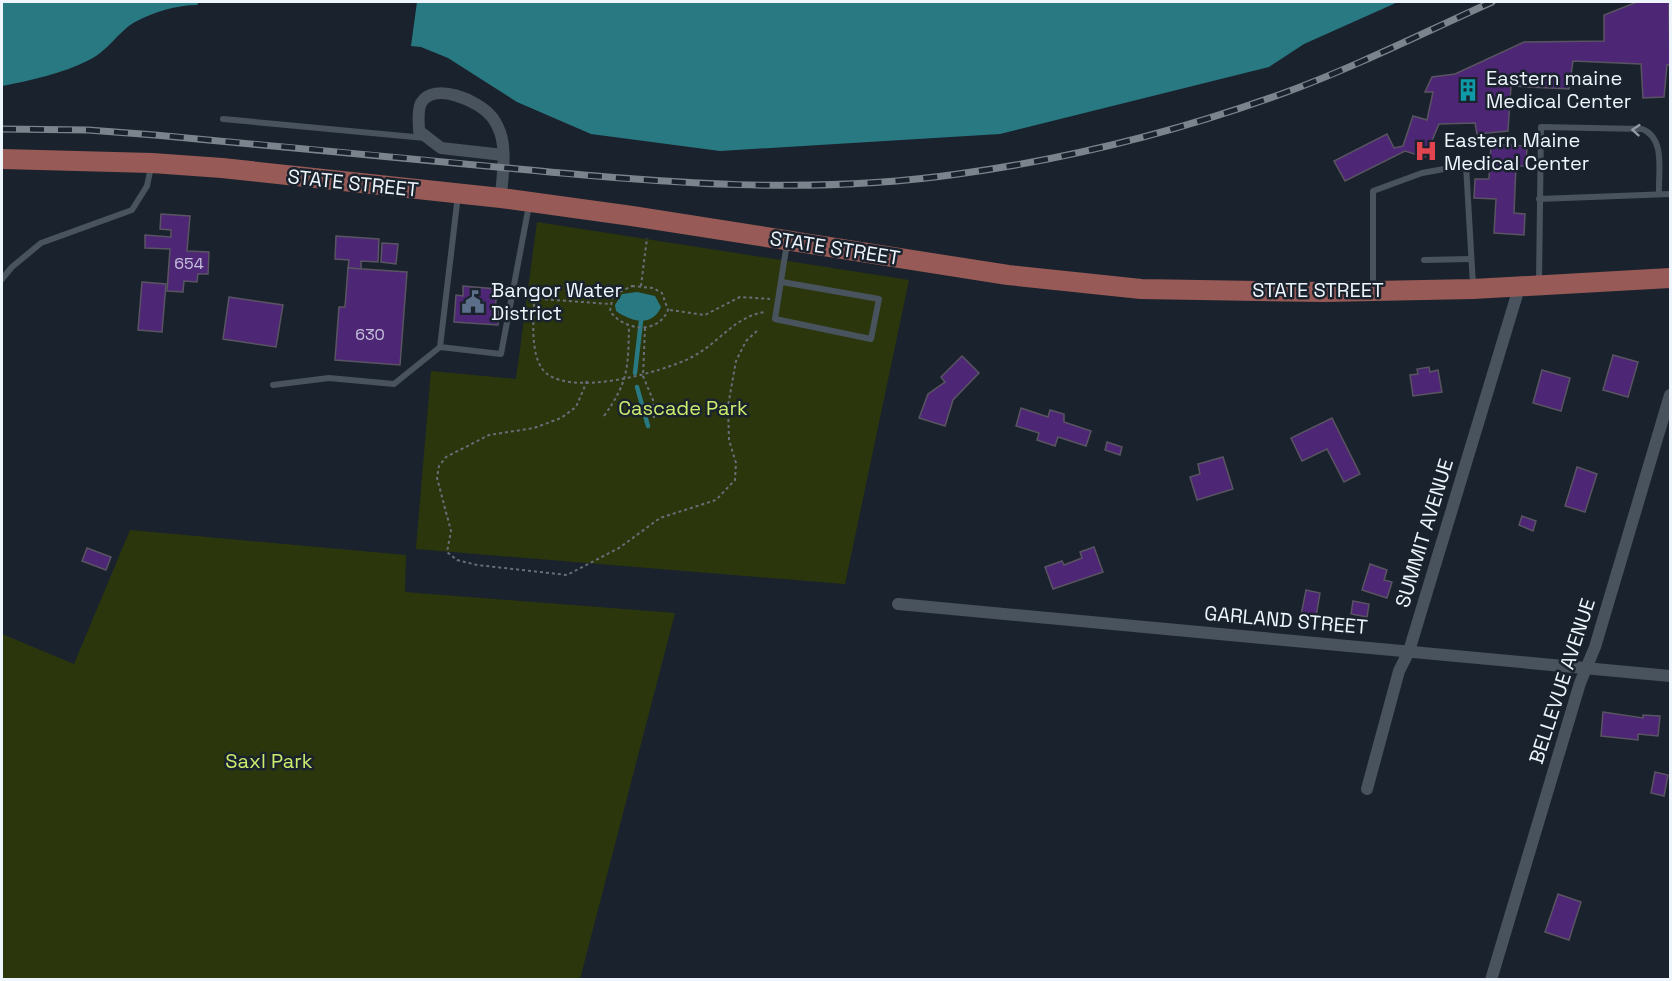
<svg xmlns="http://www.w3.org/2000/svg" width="1672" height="981" font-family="'Space Grotesk',sans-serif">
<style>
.green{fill:#2c360c}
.water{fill:#297983}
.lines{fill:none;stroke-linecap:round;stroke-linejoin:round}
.stream{stroke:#297983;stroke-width:4.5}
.building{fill:#4d2775;stroke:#595461;stroke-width:1.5}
.path{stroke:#666f78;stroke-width:2;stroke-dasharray:3 3;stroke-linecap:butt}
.lane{stroke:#48535e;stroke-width:6}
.street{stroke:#48535e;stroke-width:12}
.primary{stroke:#985a56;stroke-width:20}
.rail-casing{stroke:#7b838c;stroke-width:7}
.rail{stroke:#1a232d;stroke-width:4.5;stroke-dasharray:14;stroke-linecap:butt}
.oneway{stroke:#939ca5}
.labels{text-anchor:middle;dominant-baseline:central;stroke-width:5;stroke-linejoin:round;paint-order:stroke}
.number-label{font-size:16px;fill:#c6c2da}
.poi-label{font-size:20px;fill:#eef5fc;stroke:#1a232d;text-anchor:start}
.street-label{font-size:20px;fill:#eef5fc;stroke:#1a232d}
.park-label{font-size:20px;fill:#cbec6d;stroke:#1a232d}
</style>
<rect width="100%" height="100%" fill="#1a232d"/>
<g class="green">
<path d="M537 222 909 280 845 584 416 549 431 371 516 379Z"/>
<path d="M130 530 406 555 405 592 675 613 580 979H2V634L74 664Z"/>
</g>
<g class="water">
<path d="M2 2H199L197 5C177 5 153 12 135 22 119 31 108 51 89 60 61 74 32 80 2 86Z"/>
<path d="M417 2H1398L1304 44 1269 67 1000 134 720 151 591 134 517 102 448 58 421 47 411 46Z"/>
<path d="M637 292 655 296 661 307C652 328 630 321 616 311L615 305 622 294Z"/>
</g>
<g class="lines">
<g class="stream">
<path d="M635 373 641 321"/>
<path d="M637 387 648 426"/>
</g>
</g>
<g class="building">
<path d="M1637 2H1669L1670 65H1667L1664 97 1643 98 1641 64 1573 61 1569 89 1511 86 1508 131 1477 134 1475 123 1439 124 1425 157 1405 151 1345 181 1334 161 1387 134 1394 148 1403 146 1413 116 1427 120 1433 92H1425L1432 77 1455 74 1524 42 1604 41V15Z"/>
<path d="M1491 144 1527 146 1526 166H1516L1514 213 1525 214 1524 235 1494 233 1496 199 1474 198 1475 179H1489Z"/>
<path d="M161 214 190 216 187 251 209 252 208 274H198L197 282 184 281 183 292 167 291 170 249 145 248V235L171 237V230L160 229Z"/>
<path d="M336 236 379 239 378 262 361 261V269L348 268 349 260 335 259Z"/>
<path d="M382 243 398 244 396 264 381 262Z"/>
<path d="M348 268 407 272 400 365 335 360 339 307H345Z"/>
<path d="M142 282 166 284 162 332 138 330Z"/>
<path d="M463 286 497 289 495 311H499L498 325 454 322 456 295 463 296Z"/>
<path d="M229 297 283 305 276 347 223 339Z"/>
<path d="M1613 355 1638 362 1628 397 1603 390Z"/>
<path d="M962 356 979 373 953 400 945 426 919 418 928 394 945 382 941 377Z"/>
<path d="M1429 367 1430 372 1438 370 1442 392 1413 396 1410 375 1418 374 1417 369Z"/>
<path d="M1542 370 1570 378 1561 411 1533 403Z"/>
<path d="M1021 408 1048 417 1050 410 1064 414V422L1091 431 1086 446 1058 437 1055 446 1037 440 1039 433 1016 426Z"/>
<path d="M1332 418 1360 474 1344 482 1327 449 1302 461 1291 438Z"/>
<path d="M1107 442 1122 447 1120 455 1105 450Z"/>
<path d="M1223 457 1233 489 1197 500 1190 477 1200 474 1198 464Z"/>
<path d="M1577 467 1597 474 1585 512 1565 506Z"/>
<path d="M1522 516 1536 521 1533 531 1519 525Z"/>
<path d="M1094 547 1103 572 1053 589 1045 567 1062 561 1064 565 1082 558 1080 552Z"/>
<path d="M87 548 111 557 106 570 82 561Z"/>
<path d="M1370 564 1387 570 1384 580 1392 582 1387 598 1362 590Z"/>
<path d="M1306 590 1320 593 1316 617 1301 615Z"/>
<path d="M1353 601 1369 604 1367 617 1351 614Z"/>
<path d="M1603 712 1643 718V715L1660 716 1658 736 1638 734V740L1601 736Z"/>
<path d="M1655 772 1668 775 1664 796 1651 793Z"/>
<path d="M1558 894 1581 902 1569 940 1545 932Z"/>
</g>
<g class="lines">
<g class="path">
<path d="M632 286 653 288 662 293 668 310C658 335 624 331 610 311L613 295Z"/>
<path d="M641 286 647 238"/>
<path d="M527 298 610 304"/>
<path d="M534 298C534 319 530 348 541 367 561 401 664 372 692 357 719 343 735 316 765 312"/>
<path d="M670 310 705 315 740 297 770 299"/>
<path d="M645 328 643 376 653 400 654 418"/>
<path d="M587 381 576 407 561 418 534 428 489 435 446 457 439 466 437 478 451 531 447 552 457 560 477 565 567 575 619 548 660 518 716 500 735 480 736 463 729 440 728 406 736 361 746 341 758 330"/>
<path d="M604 416C629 381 628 367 629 326"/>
</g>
<g class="lane">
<path d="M223 119 425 138"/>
<path d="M458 195 440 347 501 354 529 205"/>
<path d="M1539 199 1670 194"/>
<path d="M1424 260 1470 259"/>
<path d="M2 279 12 267 41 243 132 210 147 186 151 167"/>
<path d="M782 282 879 299 871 339 775 319 787 243"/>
<path d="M1539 282 1541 127 1642 129C1666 138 1658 172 1659 194"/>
<path d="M1373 287V191L1422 173 1466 165 1473 285"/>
<path d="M273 385 329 378 394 384 440 347"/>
</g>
<g class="street">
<path d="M501 198C502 177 507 152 500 132 498 127 495 120 491 116 479 101 434 81 421 103 417 111 419 122 419 131L441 148 503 155"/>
<path d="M898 604 1670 676"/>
<path d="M1367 789 1399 671 1409 651 1519 288"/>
<path d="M1491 980 1580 683 1595 647 1670 395"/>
</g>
<path class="primary" d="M2 159 152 163 222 168 501 198 632 216 1008 275 1141 289 1323 292 1473 289 1670 278"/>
<g class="rail-casing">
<path id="rail" d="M2 129 88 130 155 135C276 146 397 157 518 169 665 183 811 195 958 174 1069 159 1179 131 1284 93 1355 67 1423 33 1492 2"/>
</g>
<use href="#rail" class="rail"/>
</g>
<defs><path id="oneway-chevron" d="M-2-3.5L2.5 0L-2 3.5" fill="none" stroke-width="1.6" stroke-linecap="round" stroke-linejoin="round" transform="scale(1.5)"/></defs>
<use class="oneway" href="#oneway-chevron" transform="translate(1636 130) rotate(-175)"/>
<defs>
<g id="building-bare" transform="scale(1.8)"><path d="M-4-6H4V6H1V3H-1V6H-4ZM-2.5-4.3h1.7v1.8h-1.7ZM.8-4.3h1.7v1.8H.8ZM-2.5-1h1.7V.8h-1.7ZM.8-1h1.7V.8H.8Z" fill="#0f9aa8" stroke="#1a232d" stroke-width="2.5" paint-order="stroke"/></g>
<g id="hospital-bare" transform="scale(1.8)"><path d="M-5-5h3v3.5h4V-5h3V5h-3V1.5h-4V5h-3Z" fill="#e0444e" stroke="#1a232d" stroke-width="2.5" paint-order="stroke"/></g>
<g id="civic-bare" transform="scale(1.8)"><path d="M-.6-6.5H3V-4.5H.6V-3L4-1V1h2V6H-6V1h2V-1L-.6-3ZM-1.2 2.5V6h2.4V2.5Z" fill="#5c6f8a" stroke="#1a232d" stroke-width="2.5" paint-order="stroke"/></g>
</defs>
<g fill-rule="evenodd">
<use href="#building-bare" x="1468" y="90"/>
<use href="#hospital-bare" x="1426" y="151"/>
<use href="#civic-bare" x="473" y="302"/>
</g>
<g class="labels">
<g class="number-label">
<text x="189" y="263">654</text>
<text x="370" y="334">630</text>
</g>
<g class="poi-label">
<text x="1486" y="78">Eastern maine<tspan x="1486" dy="23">Medical Center</tspan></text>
<text x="1444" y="140">Eastern Maine<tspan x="1444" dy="23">Medical Center</tspan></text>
<text x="491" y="290">Bangor Water<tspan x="491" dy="23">District</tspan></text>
</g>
<g class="street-label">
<text transform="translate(353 183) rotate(6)">STATE STREET</text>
<text transform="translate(835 248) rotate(9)">STATE STREET</text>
<text x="1318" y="290">STATE STREET</text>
<text transform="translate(1424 533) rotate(-73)">SUMMIT AVENUE</text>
<text transform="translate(1286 620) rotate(5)">GARLAND STREET</text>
<text transform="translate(1562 681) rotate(-72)">BELLEVUE AVENUE</text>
</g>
<g class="park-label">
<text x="683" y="408">Cascade Park</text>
<text x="269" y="761">Saxl Park</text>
</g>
</g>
<rect width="1672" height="981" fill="none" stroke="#eef5fc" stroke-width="6"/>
</svg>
